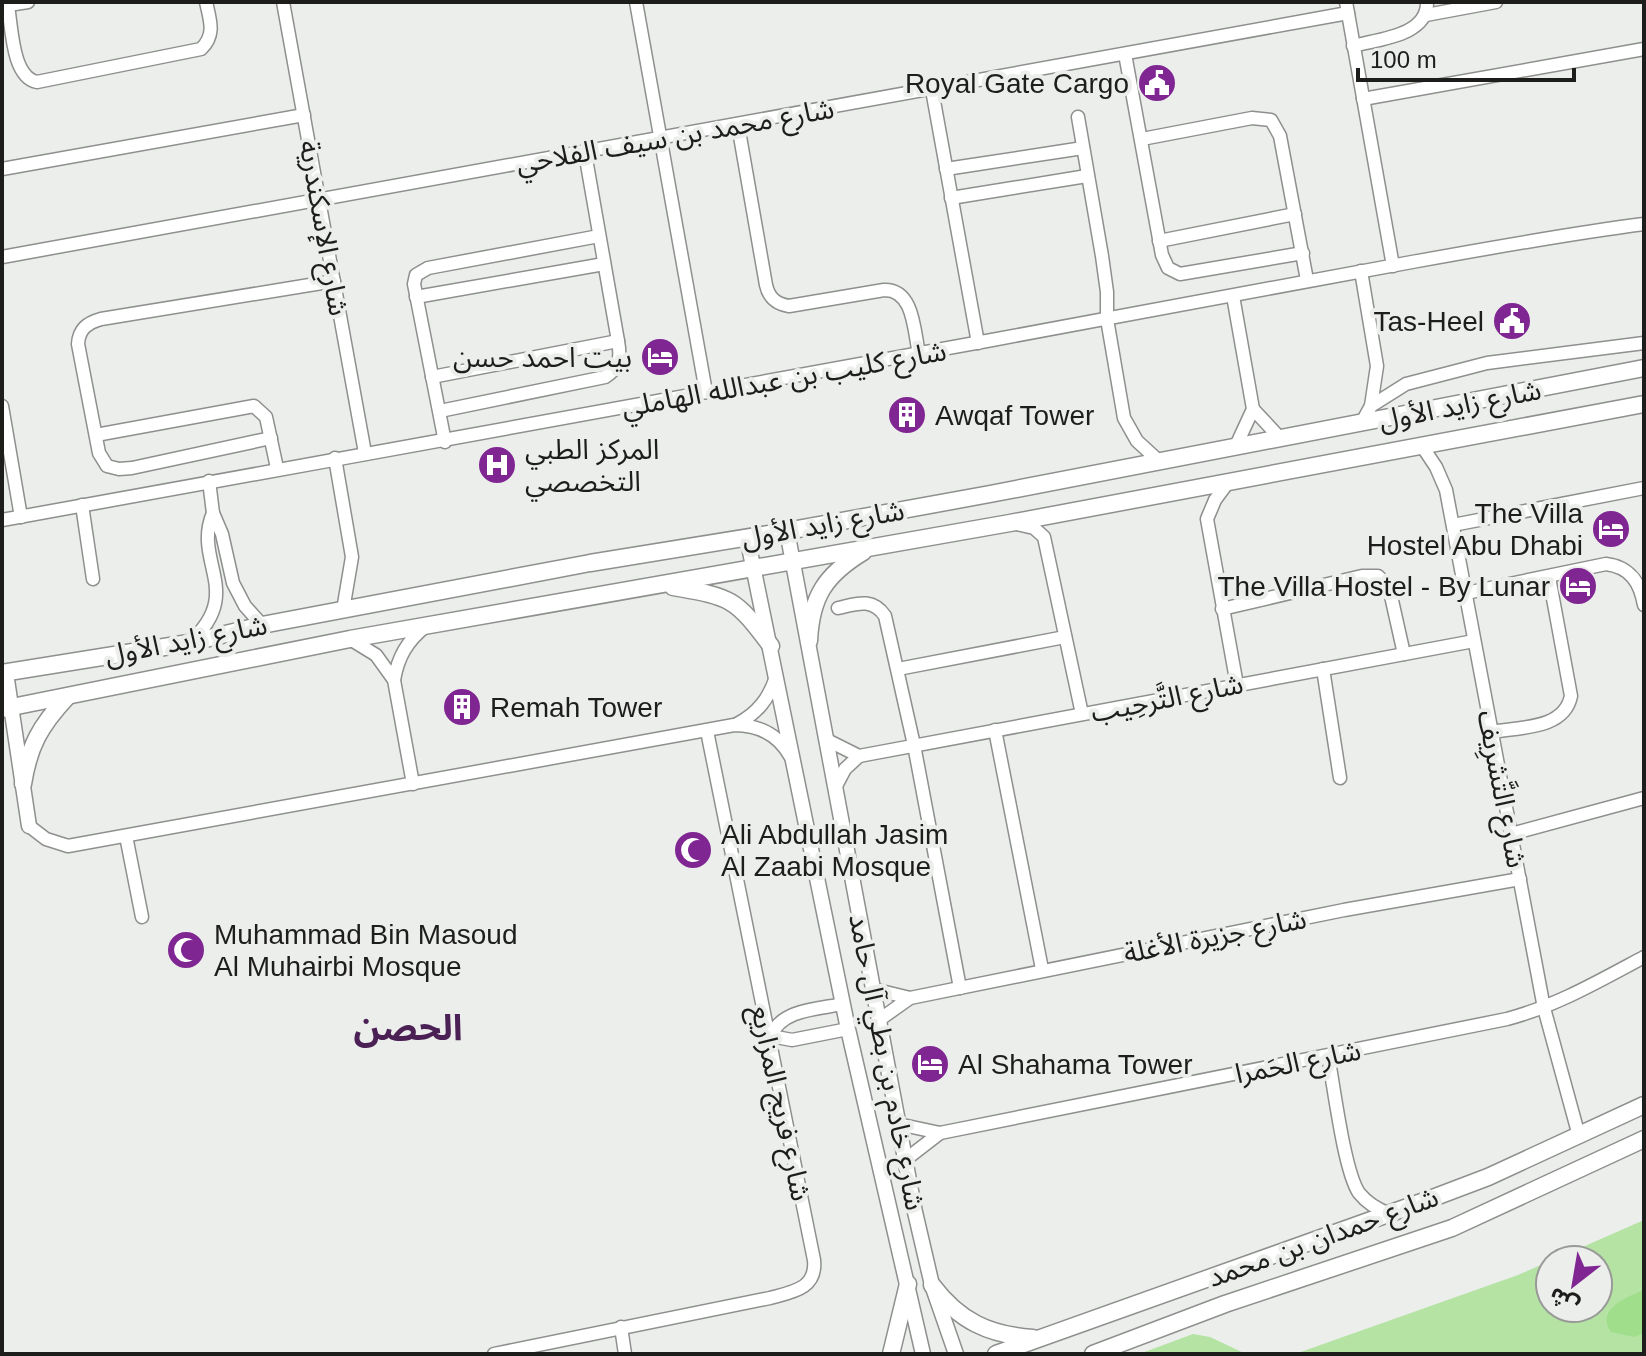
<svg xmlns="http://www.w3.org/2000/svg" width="1646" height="1356" font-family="Helvetica,'Noto Sans Arabic',sans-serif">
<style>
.green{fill:#b4e3a4}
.water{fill:#a1de8b}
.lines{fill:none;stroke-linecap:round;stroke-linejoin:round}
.minor-casing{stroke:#8d908d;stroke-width:15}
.tertiary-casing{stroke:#8d908d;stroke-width:17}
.secondary-casing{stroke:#8d908d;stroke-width:19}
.minor{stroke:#fff;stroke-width:12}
.tertiary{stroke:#fff;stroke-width:14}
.secondary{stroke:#fff;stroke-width:16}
.labels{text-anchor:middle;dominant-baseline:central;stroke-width:8;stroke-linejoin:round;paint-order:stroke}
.poi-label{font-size:28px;fill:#1d1d1c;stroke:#eceeeb;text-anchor:start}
.street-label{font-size:28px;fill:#1d1d1c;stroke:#eceeeb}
.district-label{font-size:36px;font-weight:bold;fill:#4a2055;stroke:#eceeeb}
</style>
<rect width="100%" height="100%" fill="#eceeeb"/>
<g class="green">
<path d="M1644 1220V1354H1295L1518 1275 1550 1261V1308H1598V1260H1553Z"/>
<path d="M1193 1334 1210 1337 1246 1354H1139Z"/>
</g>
<path class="water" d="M1644 1290V1333L1634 1337 1611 1332C1595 1309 1627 1297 1644 1290Z"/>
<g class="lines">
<g class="minor-casing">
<g id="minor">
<path d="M283 2 365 453"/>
<path d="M636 2 706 392"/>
<path d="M1346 2 1393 266"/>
<path d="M2 6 28 2"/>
<path d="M8 6C12 28 12 77 37 82L201 49C216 35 210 20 206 2"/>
<path d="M1426 15 1496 2"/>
<path d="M1353 46C1378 39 1428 36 1427 2"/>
<path d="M1125 54 1162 255 1168 268 1180 274 1303 253"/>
<path d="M932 90 978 343"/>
<path d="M1363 99 1644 49"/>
<path d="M1078 117 1102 256 1107 292V319L1124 418 1137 441 1160 462"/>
<path d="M738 125 766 285C769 298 776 304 789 306L884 290C914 289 914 331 919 354"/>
<path d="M1142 139 1252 118 1271 120 1280 136 1307 280"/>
<path d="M2 169 304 115"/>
<path d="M946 169 1083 148"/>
<path d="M951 198 1087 176"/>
<path d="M1159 241 1295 214"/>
<path d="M2 257 1348 13"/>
<path d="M1361 271 1377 366 1371 406"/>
<path d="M1233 296 1253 409 1235 448"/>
<path d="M416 297 604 264"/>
<path d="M432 377 618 341"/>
<path d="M2 406 21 517"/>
<path d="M1253 409 1281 439"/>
<path d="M440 411 605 377C620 368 621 357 618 341L585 153"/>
<path d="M1361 424 1371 406 1406 384 1487 363 1644 343"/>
<path d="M96 435 254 406 266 417 277 468"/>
<path d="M271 438 132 468 119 469 107 466 99 453 78 344C79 329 87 323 101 319L334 281"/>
<path d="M445 442 414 284 416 275 428 268 599 236"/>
<path d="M1422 446 1436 467 1446 490 1544 1008 1579 1136"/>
<path d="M335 458 352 557 343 610"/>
<path d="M209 481 213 513 222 534 233 583 245 606 262 625"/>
<path d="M1229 481 1215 500 1207 519 1237 685"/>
<path d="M82 505 93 579"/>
<path d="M2 520C332 460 662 401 992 340 1132 314 1272 287 1412 262 1489 248 1566 234 1644 224"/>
<path d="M1017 524 1034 528 1044 537 1082 714"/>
<path d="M1453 525 1644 488"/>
<path d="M1466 593 1606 564C1630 567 1640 582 1644 605"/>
<path d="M838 608C856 604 872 597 885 616L914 745 960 988"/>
<path d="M1222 609 1362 576H1378L1389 587 1404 654"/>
<path d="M350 639 376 655 394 680 413 784"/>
<path d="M189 643C246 592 192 562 213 513"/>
<path d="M898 669 1065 637"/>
<path d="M1323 669 1340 778"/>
<path d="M394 680C398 657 407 641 426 626"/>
<path d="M737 724C758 713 769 698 776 677"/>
<path d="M995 730 1042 969"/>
<path d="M1490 732C1519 727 1564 730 1571 696L1549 577"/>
<path d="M827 740 859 756 1474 641"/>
<path d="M836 786 845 769 859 756"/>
<path d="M29 826 46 839 68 846 734 725C758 725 778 734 790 756"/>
<path d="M1511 834 1644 798"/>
<path d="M126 836 142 917"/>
<path d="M873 989 910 998"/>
<path d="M843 1004C819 1009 781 1009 771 1036L792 1040 848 1029"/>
<path d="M879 1020 910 998 1344 910 1520 879"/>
<path d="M1328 1056C1334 1086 1344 1171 1359 1193 1367 1203 1379 1210 1390 1214"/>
<path d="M898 1124 940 1133 1507 1019C1556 1006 1599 981 1644 957"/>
<path d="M905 1160 940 1133"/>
<path d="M621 1327 625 1354"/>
<path d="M494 1354 770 1298C792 1292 817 1289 814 1260L707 731"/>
</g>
</g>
<g class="tertiary-casing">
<g id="tertiary">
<path d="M787 531 915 1212 932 1285 956 1354"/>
<path d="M747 537 848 1029 923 1354"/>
<path d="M6 673 29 826"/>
</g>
</g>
<g class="secondary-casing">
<g id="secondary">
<path d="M673 587C732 597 735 598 771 646"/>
<path d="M809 641C811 597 825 575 863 552"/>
<path d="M2 673 189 643 262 625 590 563 787 531 990 494 1644 368"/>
<path d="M2 709 350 639 1010 523 1644 404"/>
<path d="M23 784C29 746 40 726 67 697"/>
<path d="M932 1285C959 1321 989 1335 1033 1338"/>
<path d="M891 1354 908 1284"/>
<path d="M996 1354 1430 1199 1488 1177 1644 1105"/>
<path d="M1093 1354 1225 1304 1452 1228 1644 1139"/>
</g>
</g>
<use href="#minor" class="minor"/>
<use href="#tertiary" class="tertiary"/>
<use href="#secondary" class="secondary"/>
</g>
<defs>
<g id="civic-disc" transform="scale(2)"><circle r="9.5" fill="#7f2693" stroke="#eceeeb"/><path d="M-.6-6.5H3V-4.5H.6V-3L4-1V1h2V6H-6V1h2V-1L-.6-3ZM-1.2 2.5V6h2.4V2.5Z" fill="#fff"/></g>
<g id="hotel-disc" transform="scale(2)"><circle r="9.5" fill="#7f2693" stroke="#eceeeb"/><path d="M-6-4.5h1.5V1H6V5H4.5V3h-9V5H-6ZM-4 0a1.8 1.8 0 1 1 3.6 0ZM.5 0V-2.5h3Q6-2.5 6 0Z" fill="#fff"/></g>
<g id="building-disc" transform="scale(2)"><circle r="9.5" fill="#7f2693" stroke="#eceeeb"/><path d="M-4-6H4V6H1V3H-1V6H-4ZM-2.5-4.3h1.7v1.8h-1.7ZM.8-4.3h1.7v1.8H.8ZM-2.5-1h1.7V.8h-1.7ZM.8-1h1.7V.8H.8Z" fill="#fff"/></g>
<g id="hospital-disc" transform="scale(2)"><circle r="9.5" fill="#7f2693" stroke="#eceeeb"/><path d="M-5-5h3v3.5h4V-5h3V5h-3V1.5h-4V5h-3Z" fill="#fff"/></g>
<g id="mosque-disc" transform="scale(2)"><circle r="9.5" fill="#7f2693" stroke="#eceeeb"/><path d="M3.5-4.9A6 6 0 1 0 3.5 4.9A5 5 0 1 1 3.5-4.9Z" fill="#fff"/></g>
</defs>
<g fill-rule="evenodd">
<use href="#civic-disc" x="1157" y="83"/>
<use href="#civic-disc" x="1512" y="321"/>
<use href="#hotel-disc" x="660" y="357"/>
<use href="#building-disc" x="907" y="415"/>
<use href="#hospital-disc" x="497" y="465"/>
<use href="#hotel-disc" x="1611" y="529"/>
<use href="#hotel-disc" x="1578" y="586"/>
<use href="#building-disc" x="462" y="707"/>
<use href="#mosque-disc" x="693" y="850"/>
<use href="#mosque-disc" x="186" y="950"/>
<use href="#hotel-disc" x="930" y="1064"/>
</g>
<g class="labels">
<g class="poi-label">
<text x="1129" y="83" text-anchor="end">Royal Gate Cargo</text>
<text x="1484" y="321" text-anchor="end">Tas-Heel</text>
<text x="632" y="357" text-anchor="end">بيت احمد حسن</text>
<text x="935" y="415">Awqaf Tower</text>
<text x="525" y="449">المركز الطبي<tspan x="525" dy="32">التخصصي</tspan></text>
<text x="1583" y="513" text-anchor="end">The Villa<tspan x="1583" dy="32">Hostel Abu Dhabi</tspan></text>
<text x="1550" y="586" text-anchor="end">The Villa Hostel - By Lunar</text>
<text x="490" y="707">Remah Tower</text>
<text x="721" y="834">Ali Abdullah Jasim<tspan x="721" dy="32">Al Zaabi Mosque</tspan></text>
<text x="214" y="934">Muhammad Bin Masoud<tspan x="214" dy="32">Al Muhairbi Mosque</tspan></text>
<text x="958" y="1064">Al Shahama Tower</text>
</g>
<g class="street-label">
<text transform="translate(675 136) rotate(-10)">شارع محمد بن سيف الفلاحي</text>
<text transform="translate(324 228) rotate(80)">شارع الإسكندرية</text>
<text transform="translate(784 379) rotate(-10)">شارع كليب بن عبدالله الهاملي</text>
<text transform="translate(1460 405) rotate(-11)">شارع زايد الأول</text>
<text transform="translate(823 524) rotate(-10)">شارع زايد الأول</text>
<text transform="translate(186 640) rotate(-11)">شارع زايد الأول</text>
<text transform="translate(1167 698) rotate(-11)">شارع التَّرحِيب</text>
<text transform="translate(1502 789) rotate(79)">شارع التَّشرِيف</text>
<text transform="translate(1215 936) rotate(-11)">شارع جزيرة الأغلة</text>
<text transform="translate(887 1062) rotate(79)">شارع خادم بن بطي آل حامد</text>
<text transform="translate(1298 1062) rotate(-11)">شارع الحَمرا</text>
<text transform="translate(781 1103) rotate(78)">شارع فريج المزاريع</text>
<text transform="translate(1323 1237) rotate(-20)">شارع حمدان بن محمد</text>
</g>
<g class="district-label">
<text x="408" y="1027">الحصن</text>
</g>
</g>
<rect width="1646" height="1356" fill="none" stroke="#1d1d1c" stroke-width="8"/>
<g transform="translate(1574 1284) rotate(211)"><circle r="38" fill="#eceeeb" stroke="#999a98" stroke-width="2"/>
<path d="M0-6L14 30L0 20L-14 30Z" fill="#7f2693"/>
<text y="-12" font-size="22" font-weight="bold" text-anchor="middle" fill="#1d1d1c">ش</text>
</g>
<path d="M1358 68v12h216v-12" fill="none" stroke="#1d1d1c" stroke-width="4"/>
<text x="1370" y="68" font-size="24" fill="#1d1d1c" stroke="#eceeeb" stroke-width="6" paint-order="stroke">100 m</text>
</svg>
